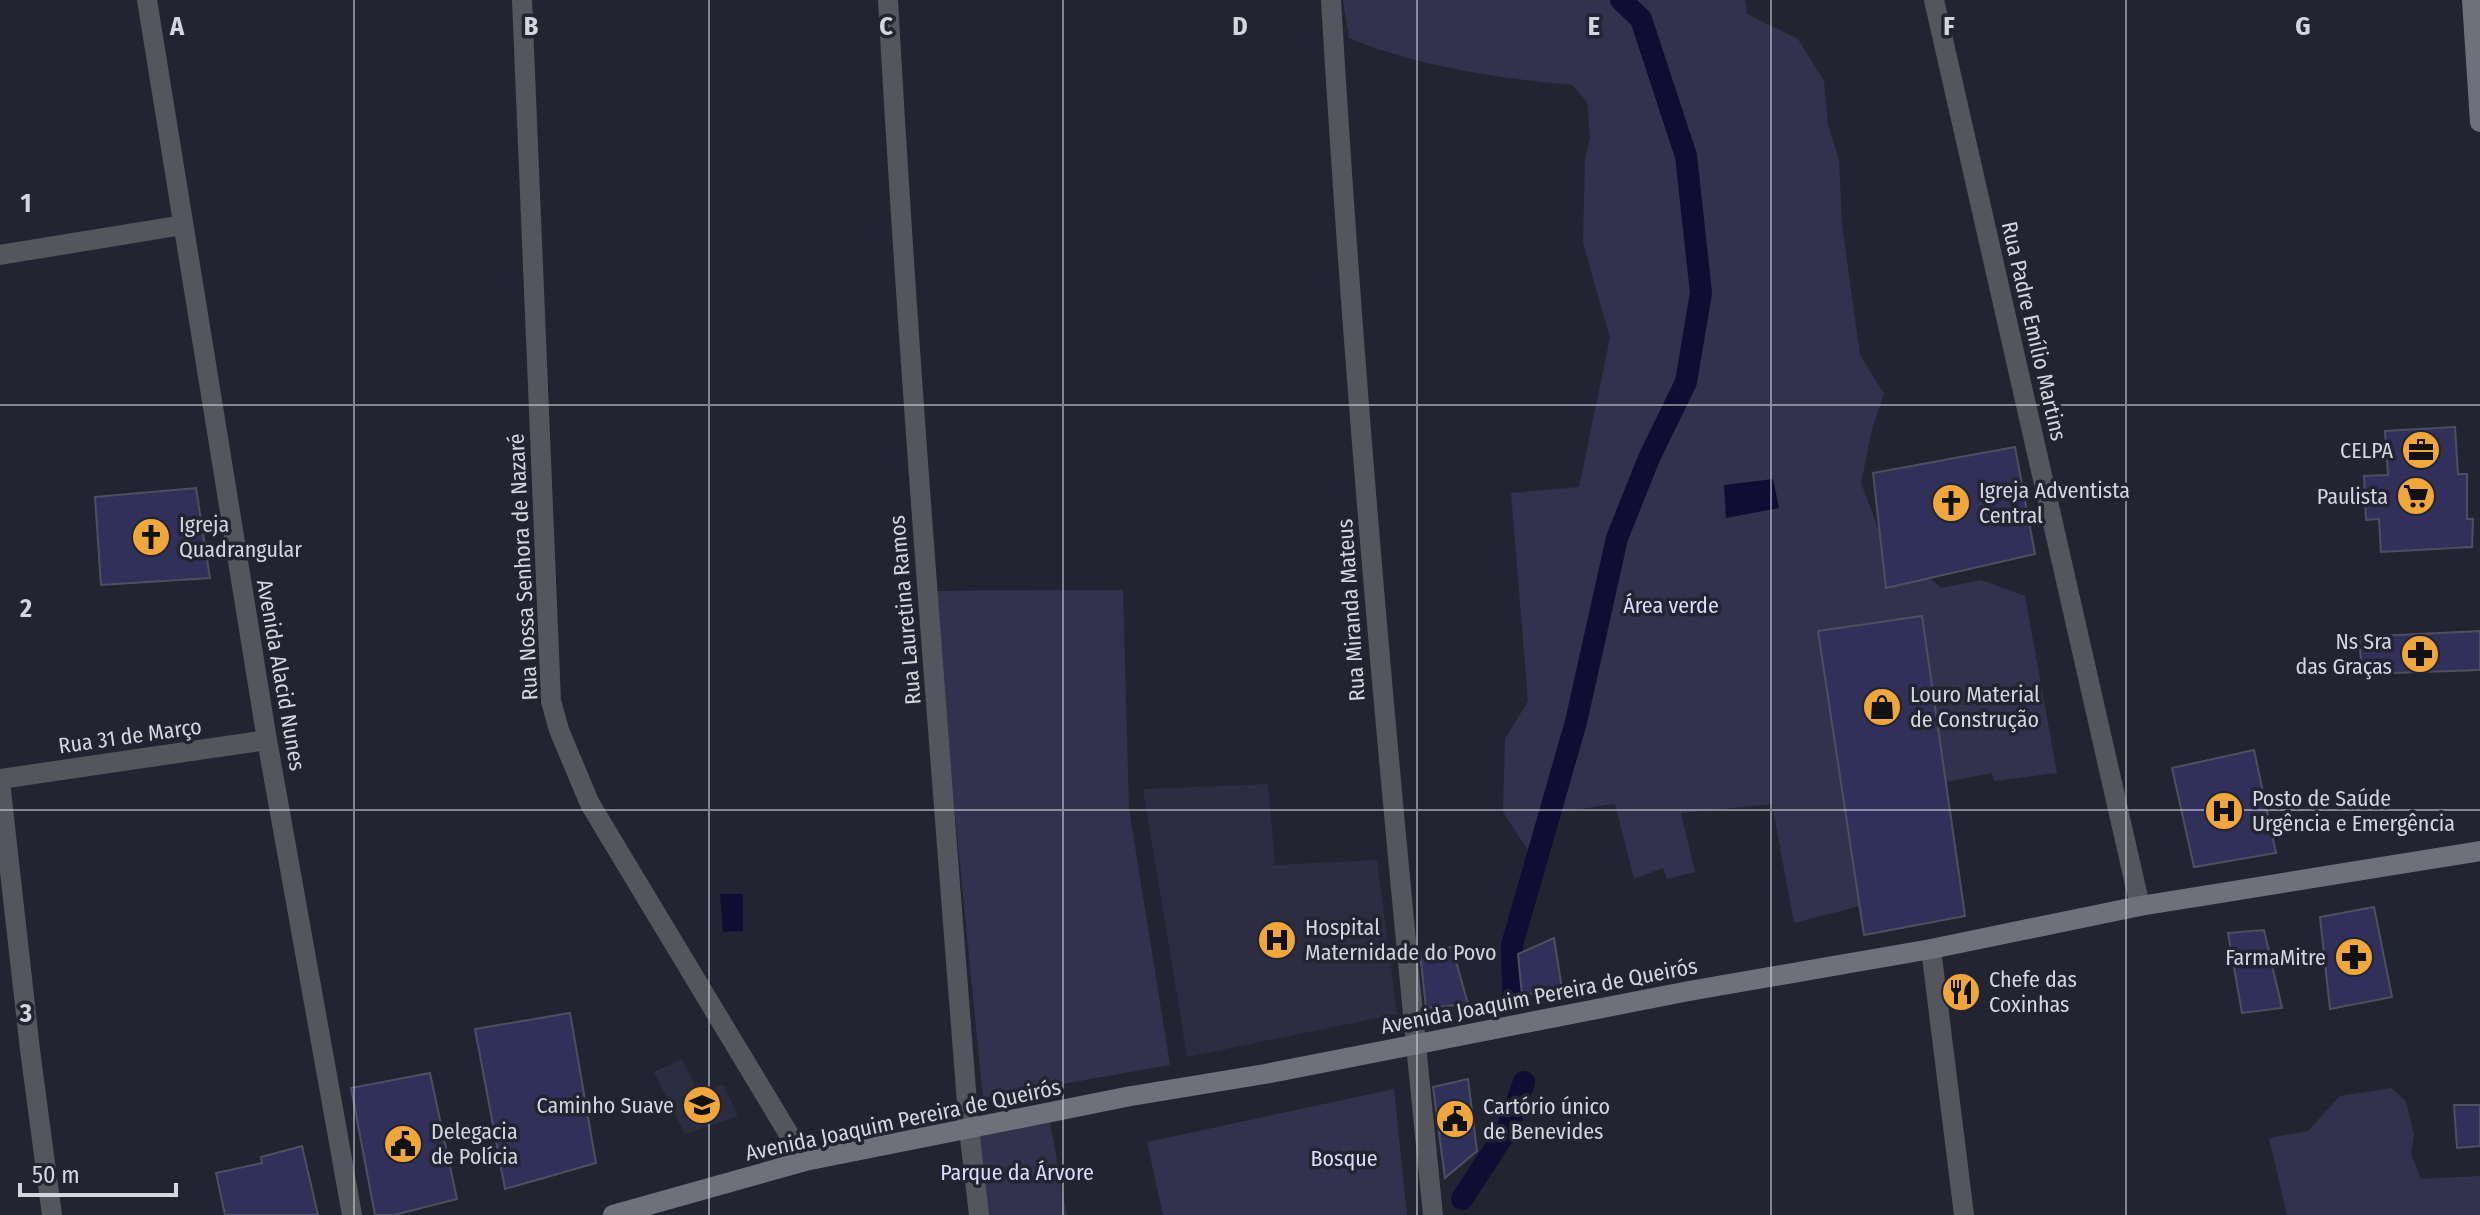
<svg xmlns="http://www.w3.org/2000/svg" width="2480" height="1215" font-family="'Fira Sans Condensed',sans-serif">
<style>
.built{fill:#2c2d40}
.green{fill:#32324f}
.water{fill:#110c34}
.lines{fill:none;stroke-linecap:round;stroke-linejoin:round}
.canal{stroke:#110c34;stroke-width:22}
.building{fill:#31305b;stroke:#4e4f5e;stroke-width:2}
.minor{stroke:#55555d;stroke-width:20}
.secondary{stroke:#6f707b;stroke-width:20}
.grid{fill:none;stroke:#d4d5de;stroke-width:2;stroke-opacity:0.55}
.labels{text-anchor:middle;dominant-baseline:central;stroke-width:7;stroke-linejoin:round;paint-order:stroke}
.street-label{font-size:22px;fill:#d4d5de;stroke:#232432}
.poi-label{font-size:22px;fill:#d4d5de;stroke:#232432;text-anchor:start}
.park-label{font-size:22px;fill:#dadcfa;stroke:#232432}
.grid-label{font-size:26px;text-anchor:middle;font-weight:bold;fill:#d4d5de;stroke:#232432;stroke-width:7;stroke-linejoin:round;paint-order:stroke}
</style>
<rect width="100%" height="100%" fill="#232432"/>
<g class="built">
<path d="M1268 784 1275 865 1377 860 1397 1014 1187 1057 1143 789Z"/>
<path d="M682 1059 699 1094 723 1084 738 1116 685 1134 654 1072Z"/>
</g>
<g class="green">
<path d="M1343 0H1745L1747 14 1798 39 1824 81 1828 124 1839 160 1842 225 1860 355 1884 394 1872 429 1861 483 1880 533 1941 588 1981 580 2025 596 2057 773 1994 781 1992 773 1946 782 1922 617 1818 631 1860 906 1794 923 1772 804 1681 813 1695 872 1667 879 1663 868 1634 879 1615 804 1545 814 1529 852 1503 812 1505 739 1528 701 1511 493 1579 487 1610 338 1583 243 1585 160 1590 137 1587 102 1572 85C1498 78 1419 67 1349 38Z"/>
<path d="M1123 590 1129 809 1170 1065 983 1098 933 591Z"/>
<path d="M2392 1088 2406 1101 2414 1135 2411 1154 2421 1179 2480 1176V1215H2287L2269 1138 2308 1131 2340 1096Z"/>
<path d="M1394 1089 1407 1215H1163L1147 1142Z"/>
<path d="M1050 1122 1067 1215H980L972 1136Z"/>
</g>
<g class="water">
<path d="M1773 479 1779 508 1726 518 1724 485Z"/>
<path d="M720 894H743V931L723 932Z"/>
</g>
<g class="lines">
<g class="canal">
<path d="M1513 996 1512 945 1576 722 1617 538 1649 458 1686 382 1701 293 1686 156 1641 19 1621 0"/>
<path d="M1462 1199 1507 1130 1524 1082"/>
</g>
</g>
<g class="building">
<path d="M2455 427 2458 474H2467V519H2473L2472 547 2381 552 2379 519 2366 520 2364 476 2388 475 2385 431Z"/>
<path d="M2015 447 2035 554 1886 588 1873 473Z"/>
<path d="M196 488 210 578 101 585 95 497Z"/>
<path d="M1922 616 1965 916 1864 935 1818 631Z"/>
<path d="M2480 631V670L2362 674 2359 637Z"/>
<path d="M2254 750 2276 853 2194 867 2172 768Z"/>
<path d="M2374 907 2392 997 2330 1009 2320 917Z"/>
<path d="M2264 930 2282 1008 2242 1013 2228 933Z"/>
<path d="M1554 938 1562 989 1522 995 1518 954Z"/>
<path d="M1452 947 1468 1004 1426 1008 1420 953Z"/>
<path d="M1966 978 1973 1003 1954 1006 1950 981Z"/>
<path d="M570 1013 596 1163 505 1189 475 1029Z"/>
<path d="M430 1073 457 1199 394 1215H375L351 1088Z"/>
<path d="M1468 1079 1477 1151 1445 1178 1433 1087Z"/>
<path d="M2454 1105H2480V1146L2457 1148Z"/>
<path d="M302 1146 318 1215H225L216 1173 262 1163 261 1157Z"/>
</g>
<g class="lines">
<g class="minor">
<path d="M147 0 267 740 352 1215"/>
<path d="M522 0 551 701 559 730 590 804 805 1161"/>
<path d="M888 0C909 377 940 752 969 1129L979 1215"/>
<path d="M1331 0C1355 406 1392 810 1433 1215"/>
<path d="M1934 0 2140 906"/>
<path d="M0 255 183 225"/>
<path d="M0 779 267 740"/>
<path d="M0 782 30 1050 52 1215"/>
<path d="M1931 949 1964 1215"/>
</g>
<g class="secondary">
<path d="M2472 0 2480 122"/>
<path d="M613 1215 805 1161 1131 1096 1265 1074 1689 991 1931 949 2140 906 2480 851"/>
</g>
</g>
<path class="grid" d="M354 0V1215M709 0V1215M1063 0V1215M1417 0V1215M1771 0V1215M2126 0V1215M0 405H2480M0 810H2480"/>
<defs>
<g id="office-disc" transform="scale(2)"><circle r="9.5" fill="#efa73d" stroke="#232432"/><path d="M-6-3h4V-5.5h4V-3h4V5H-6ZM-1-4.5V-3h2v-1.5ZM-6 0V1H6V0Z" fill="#111"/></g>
<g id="supermarket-disc" transform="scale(2)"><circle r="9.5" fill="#efa73d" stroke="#232432"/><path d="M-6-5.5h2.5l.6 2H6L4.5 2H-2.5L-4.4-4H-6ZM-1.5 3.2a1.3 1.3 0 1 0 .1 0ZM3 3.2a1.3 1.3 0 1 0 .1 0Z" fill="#111"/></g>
<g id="church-disc" transform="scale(2)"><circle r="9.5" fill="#efa73d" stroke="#232432"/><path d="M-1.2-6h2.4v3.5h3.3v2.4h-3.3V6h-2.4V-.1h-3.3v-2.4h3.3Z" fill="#111"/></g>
<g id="pharmacy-disc" transform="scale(2)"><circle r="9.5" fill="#efa73d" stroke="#232432"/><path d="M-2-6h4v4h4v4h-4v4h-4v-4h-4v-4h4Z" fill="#111"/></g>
<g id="shop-disc" transform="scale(2)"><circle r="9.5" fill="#efa73d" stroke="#232432"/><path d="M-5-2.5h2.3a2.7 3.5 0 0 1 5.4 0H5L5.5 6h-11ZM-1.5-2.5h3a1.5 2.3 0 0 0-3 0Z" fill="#111"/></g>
<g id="hospital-disc" transform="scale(2)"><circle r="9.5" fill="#efa73d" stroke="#232432"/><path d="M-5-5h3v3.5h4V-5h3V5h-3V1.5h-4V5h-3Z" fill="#111"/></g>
<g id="restaurant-disc" transform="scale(2)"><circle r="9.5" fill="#efa73d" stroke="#232432"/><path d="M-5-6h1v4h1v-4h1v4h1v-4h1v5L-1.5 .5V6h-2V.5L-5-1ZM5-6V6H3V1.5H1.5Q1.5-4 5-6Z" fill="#111"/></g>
<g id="school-disc" transform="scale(2)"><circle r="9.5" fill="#efa73d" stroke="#232432"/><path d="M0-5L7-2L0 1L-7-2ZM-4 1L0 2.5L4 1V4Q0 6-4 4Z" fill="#111"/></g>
<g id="civic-disc" transform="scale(2)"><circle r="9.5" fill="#efa73d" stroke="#232432"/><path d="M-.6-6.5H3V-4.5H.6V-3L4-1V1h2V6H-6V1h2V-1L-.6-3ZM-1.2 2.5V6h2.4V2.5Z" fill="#111"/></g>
</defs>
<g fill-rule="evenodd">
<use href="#office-disc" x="2421" y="450"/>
<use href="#supermarket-disc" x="2416" y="496"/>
<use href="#church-disc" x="1951" y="503"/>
<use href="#church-disc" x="151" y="537"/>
<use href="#pharmacy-disc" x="2420" y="654"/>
<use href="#shop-disc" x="1882" y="707"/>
<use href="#hospital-disc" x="2224" y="811"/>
<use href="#hospital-disc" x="1277" y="940"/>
<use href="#pharmacy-disc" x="2354" y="957"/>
<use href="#restaurant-disc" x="1961" y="992"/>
<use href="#school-disc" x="702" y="1105"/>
<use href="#civic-disc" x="1455" y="1119"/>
<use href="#civic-disc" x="403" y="1144"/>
</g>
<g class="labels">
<g class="street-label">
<text transform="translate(2034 331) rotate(77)">Rua Padre Emílio Martins</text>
<text transform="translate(523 567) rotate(-93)">Rua Nossa Senhora de Nazaré</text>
<text transform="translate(905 610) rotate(-95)">Rua Lauretina Ramos</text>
<text transform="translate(1351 610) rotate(-94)">Rua Miranda Mateus</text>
<text transform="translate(281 675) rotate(80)">Avenida Alacid Nunes</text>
<text transform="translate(130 736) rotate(-8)">Rua 31 de Março</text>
<text transform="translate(1539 996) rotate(-11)">Avenida Joaquim Pereira de Queirós</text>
<text transform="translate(903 1120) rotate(-12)">Avenida Joaquim Pereira de Queirós</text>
</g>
<g class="poi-label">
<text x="2393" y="450" text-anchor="end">CELPA</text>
<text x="1979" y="490">Igreja Adventista<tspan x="1979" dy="25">Central</tspan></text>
<text x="2388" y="496" text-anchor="end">Paulista</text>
<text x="179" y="524">Igreja<tspan x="179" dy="25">Quadrangular</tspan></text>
<text x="2392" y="641" text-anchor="end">Ns Sra<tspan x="2392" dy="25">das Graças</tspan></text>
<text x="1910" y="694">Louro Material<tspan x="1910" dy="25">de Construção</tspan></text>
<text x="2252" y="798">Posto de Saúde<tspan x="2252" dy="25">Urgência e Emergência</tspan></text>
<text x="1305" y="927">Hospital<tspan x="1305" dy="25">Maternidade do Povo</tspan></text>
<text x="2326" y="957" text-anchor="end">FarmaMitre</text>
<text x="1989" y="979">Chefe das<tspan x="1989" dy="25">Coxinhas</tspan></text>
<text x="674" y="1105" text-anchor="end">Caminho Suave</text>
<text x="1483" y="1106">Cartório único<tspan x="1483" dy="25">de Benevides</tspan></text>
<text x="431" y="1131">Delegacia<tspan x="431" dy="25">de Polícia</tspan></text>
</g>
<g class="park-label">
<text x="1671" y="605">Área verde</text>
<text x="1344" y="1158">Bosque</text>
<text x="1017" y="1172">Parque da Árvore</text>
</g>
</g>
<g class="grid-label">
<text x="177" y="35">A</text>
<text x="531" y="35">B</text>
<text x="886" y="35">C</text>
<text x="1240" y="35">D</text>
<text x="1594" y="35">E</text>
<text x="1949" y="35">F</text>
<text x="2303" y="35">G</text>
<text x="26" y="212">1</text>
<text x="26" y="617">2</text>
<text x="26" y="1022">3</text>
</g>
<path d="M20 1183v12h156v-12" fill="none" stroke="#d4d5de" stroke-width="4"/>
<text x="32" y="1183" font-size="24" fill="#d4d5de" stroke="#232432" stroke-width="6" paint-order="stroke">50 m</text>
</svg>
